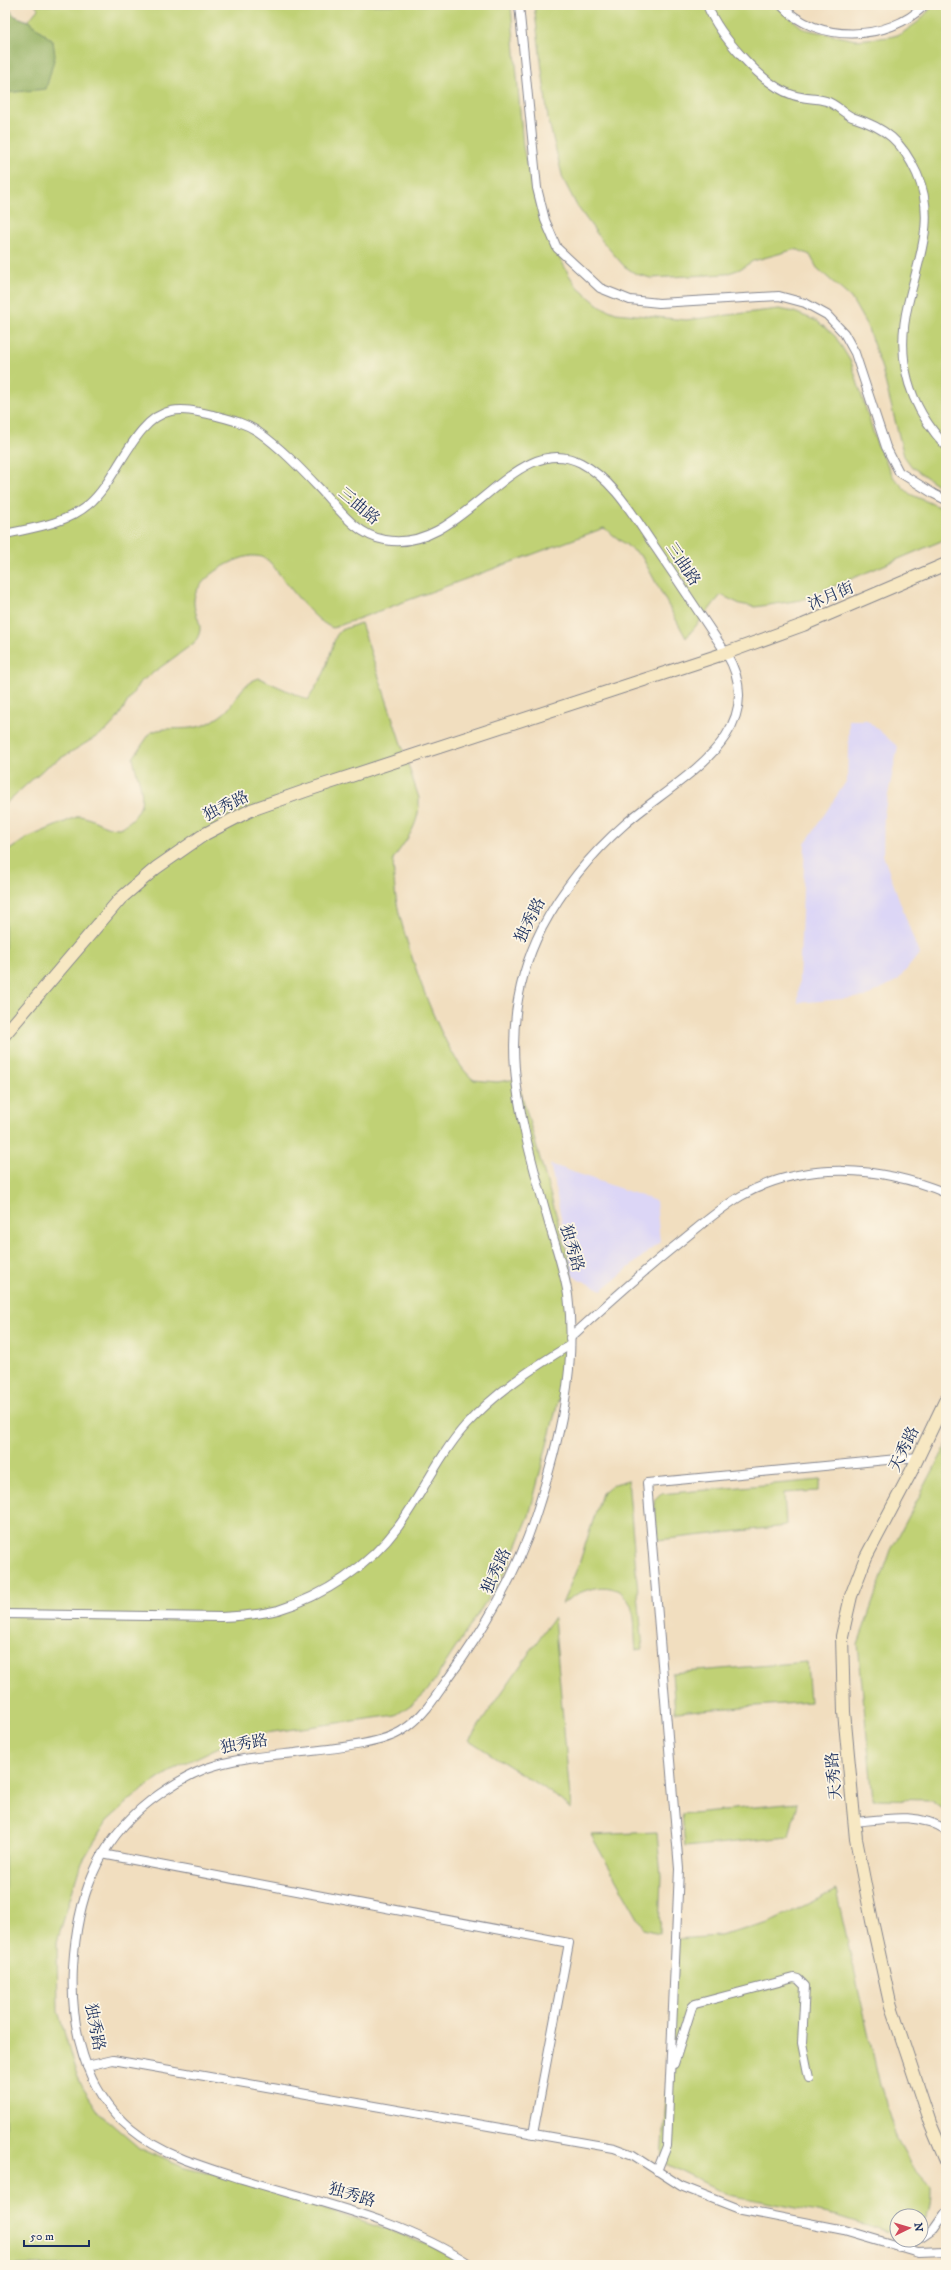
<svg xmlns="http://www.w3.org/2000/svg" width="951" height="2270" font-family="'IM FELL DW Pica','Noto Serif SC',serif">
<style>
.built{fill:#dcd6f6}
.green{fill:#c0d174;stroke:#6e8069}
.forest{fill:#98b366;stroke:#5a7162}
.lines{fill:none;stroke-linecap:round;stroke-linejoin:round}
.minor-casing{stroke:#86868e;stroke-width:10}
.secondary-casing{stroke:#86868e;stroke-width:14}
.minor{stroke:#fff;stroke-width:8}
.secondary{stroke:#f7e8c3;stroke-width:12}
.labels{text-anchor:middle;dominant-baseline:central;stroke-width:3.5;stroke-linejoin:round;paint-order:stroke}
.street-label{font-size:16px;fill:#1b2f5e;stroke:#fcf5e5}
</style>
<rect width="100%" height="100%" fill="#fcf5e5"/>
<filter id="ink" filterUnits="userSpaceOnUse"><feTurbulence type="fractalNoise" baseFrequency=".025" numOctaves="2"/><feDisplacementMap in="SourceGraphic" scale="8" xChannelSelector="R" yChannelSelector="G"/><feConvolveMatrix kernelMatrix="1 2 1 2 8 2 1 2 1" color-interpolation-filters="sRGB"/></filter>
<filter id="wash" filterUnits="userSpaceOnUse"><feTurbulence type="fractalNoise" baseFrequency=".012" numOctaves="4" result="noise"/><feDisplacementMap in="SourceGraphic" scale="16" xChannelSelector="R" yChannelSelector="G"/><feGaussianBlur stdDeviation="0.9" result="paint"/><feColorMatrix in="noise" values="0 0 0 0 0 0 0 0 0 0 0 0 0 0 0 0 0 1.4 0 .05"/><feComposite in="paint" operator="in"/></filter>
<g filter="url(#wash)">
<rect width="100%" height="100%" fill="#f1debf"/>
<g class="built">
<path d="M849 720H867L898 747 884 814 883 855 919 954 898 980 865 997 798 1003 805 844 847 780Z"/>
<path d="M550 1164 656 1201 660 1242 602 1290 573 1276Z"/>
</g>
<g class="green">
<path d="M35 5H511L523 147 532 189 552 243 569 275 578 288 601 307 616 313 686 320 779 309 794 312 817 321 835 336 851 362 877 444 894 478 910 494 946 510V539L801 600 755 607 740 604 721 595 686 638 642 557 604 528 333 628C315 622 292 590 280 575 276 570 271 562 266 559 262 556 256 556 251 556 232 558 195 580 194 600 193 618 208 625 194 643L139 683 117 719 106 731 46 767 5 804V93L46 88 53 41 28 21 38 9Z"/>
<path d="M534 5H775L804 29 856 40 890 37 901 34 918 22 934 5H946V491L912 467 904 456 882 369 867 326 851 298 817 268 810 255 796 249 753 261 740 269 726 274 651 278 636 274 624 266 603 242 577 206 563 179 548 118Z"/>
<path d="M361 623 419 798C420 824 408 838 393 859 394 875 394 892 398 908 407 948 442 1056 474 1080L497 1082 517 1079 571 1266V1350L529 1516 506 1571 428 1690 415 1702 396 1715 251 1735 221 1746 177 1767 143 1789 107 1821 86 1855 79 1869 57 1942 58 2011 76 2073 83 2088 100 2114 139 2148 185 2168 229 2178 409 2237 438 2248 466 2265H5V853L27 838 79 816C92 817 104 828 117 828 123 828 126 824 130 821 152 802 137 781 133 758L151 732C169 725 189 733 209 723 216 719 224 714 229 708 238 696 243 683 259 678L308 700 324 673 336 636 341 630Z"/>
<path d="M946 1446V1811L931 1800 873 1799 858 1644 891 1550Z"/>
<path d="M628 1480 643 1649 636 1650C634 1637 636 1621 632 1609 621 1575 582 1587 562 1604L579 1564 602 1493 612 1485Z"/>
<path d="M821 1480 818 1491 784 1493 786 1526 658 1540 654 1500 660 1494Z"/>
<path d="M554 1617 571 1809 554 1795 469 1740Z"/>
<path d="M807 1662 810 1702 675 1712 672 1673Z"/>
<path d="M797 1803 789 1837 685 1847 682 1814Z"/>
<path d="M657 1832 661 1876 659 1933 644 1929 591 1835Z"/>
<path d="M836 1890 880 2085 897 2140 911 2165 931 2187C931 2200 931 2213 921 2223V2216H897V2232L886 2231 838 2216 729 2195 662 2162 676 1939 719 1936 769 1923Z"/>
</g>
<path class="forest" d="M5 5 15 16 28 21 53 41 55 56 46 89 5 93Z"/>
</g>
<g filter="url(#ink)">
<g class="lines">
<g class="minor-casing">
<g id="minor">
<path d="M519 5 537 188 545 220 557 248 600 288 630 300 659 303 779 296 805 303 827 315 844 333 855 353 886 447 899 472 934 494 946 500"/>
<path d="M707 5C719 35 762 85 793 95 804 99 816 98 826 101 836 104 843 113 852 117 886 128 902 141 917 174 937 219 918 260 908 304 895 359 908 405 946 446"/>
<path d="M781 5C817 44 888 42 925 5"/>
<path d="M5 534C33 528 66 524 89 504 117 481 134 418 171 411 185 408 199 412 213 415 228 419 243 422 257 431 280 447 300 468 319 488 338 508 356 535 385 540 464 555 513 428 581 463 615 481 634 517 655 547 679 582 702 617 726 653 775 734 675 780 625 824 592 853 563 888 542 928 491 1028 520 1119 548 1220 555 1245 564 1269 568 1295 578 1368 558 1446 536 1514 516 1576 485 1628 447 1680 435 1698 422 1718 403 1730 379 1746 324 1749 295 1753 266 1756 235 1758 207 1768 186 1776 167 1788 150 1801 95 1844 77 1900 73 1967 70 2026 84 2090 131 2129 162 2155 204 2167 242 2179 320 2203 402 2219 471 2265"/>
<path d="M570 1338C606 1305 642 1272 680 1242 700 1226 719 1209 741 1196 805 1160 880 1166 946 1193"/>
<path d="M946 1603V1618"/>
<path d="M5 1614 221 1617C240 1616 259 1615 278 1610 324 1596 369 1566 398 1527 422 1494 438 1457 465 1426 495 1393 532 1368 570 1345"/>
<path d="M854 1822C885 1819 918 1812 946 1830"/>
<path d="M102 1854 569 1943 533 2134"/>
<path d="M674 2064 692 2007 695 2004 794 1978 798 1979 805 1986 802 2043 809 2078"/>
<path d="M87 2066 113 2060 614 2148 633 2155 681 2186 742 2210 844 2230 918 2252 946 2251"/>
<path d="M657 2171 667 2146 679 1869 647 1483 918 1457"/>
<path d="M921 2238 934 2229 946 2212"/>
<path d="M899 2247 917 2240"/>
</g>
</g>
<g class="secondary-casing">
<g id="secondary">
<path d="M5 1034 120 899 156 868 205 834 251 810 308 790 726 653 803 625 946 564"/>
<path d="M946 1399 912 1470 866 1557 851 1596 842 1636 844 1712 856 1839 872 1921 890 2003 930 2123 946 2161"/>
</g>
</g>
<use href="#minor" class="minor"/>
<use href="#secondary" class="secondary"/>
</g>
</g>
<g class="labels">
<g class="street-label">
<text transform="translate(359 506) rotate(40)">三曲路</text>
<text transform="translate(683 564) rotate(56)">三曲路</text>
<text transform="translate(831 596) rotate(-23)">沐月街</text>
<text transform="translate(226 806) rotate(-26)">独秀路</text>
<text transform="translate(530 920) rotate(-63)">独秀路</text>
<text transform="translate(572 1248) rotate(74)">独秀路</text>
<text transform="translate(904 1449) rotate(-64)">天秀路</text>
<text transform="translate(496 1571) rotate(-65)">独秀路</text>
<text transform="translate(244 1744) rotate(-10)">独秀路</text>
<text transform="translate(834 1776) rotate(-95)">天秀路</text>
<text transform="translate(95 2027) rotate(79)">独秀路</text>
<text transform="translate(352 2195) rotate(17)">独秀路</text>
</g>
</g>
<rect width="951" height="2270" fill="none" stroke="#fcf5e5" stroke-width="20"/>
<g transform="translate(909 2228) rotate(85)"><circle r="19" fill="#fcf5e5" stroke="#a2a6af"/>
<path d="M0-3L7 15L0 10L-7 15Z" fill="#d1495b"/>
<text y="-6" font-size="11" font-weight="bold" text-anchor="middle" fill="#1b2f5e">N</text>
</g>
<path d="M24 2240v6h65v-6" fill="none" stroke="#1b2f5e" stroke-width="2"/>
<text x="30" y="2240" font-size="12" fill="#1b2f5e" stroke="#fcf5e5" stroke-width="3" paint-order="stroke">50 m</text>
</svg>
